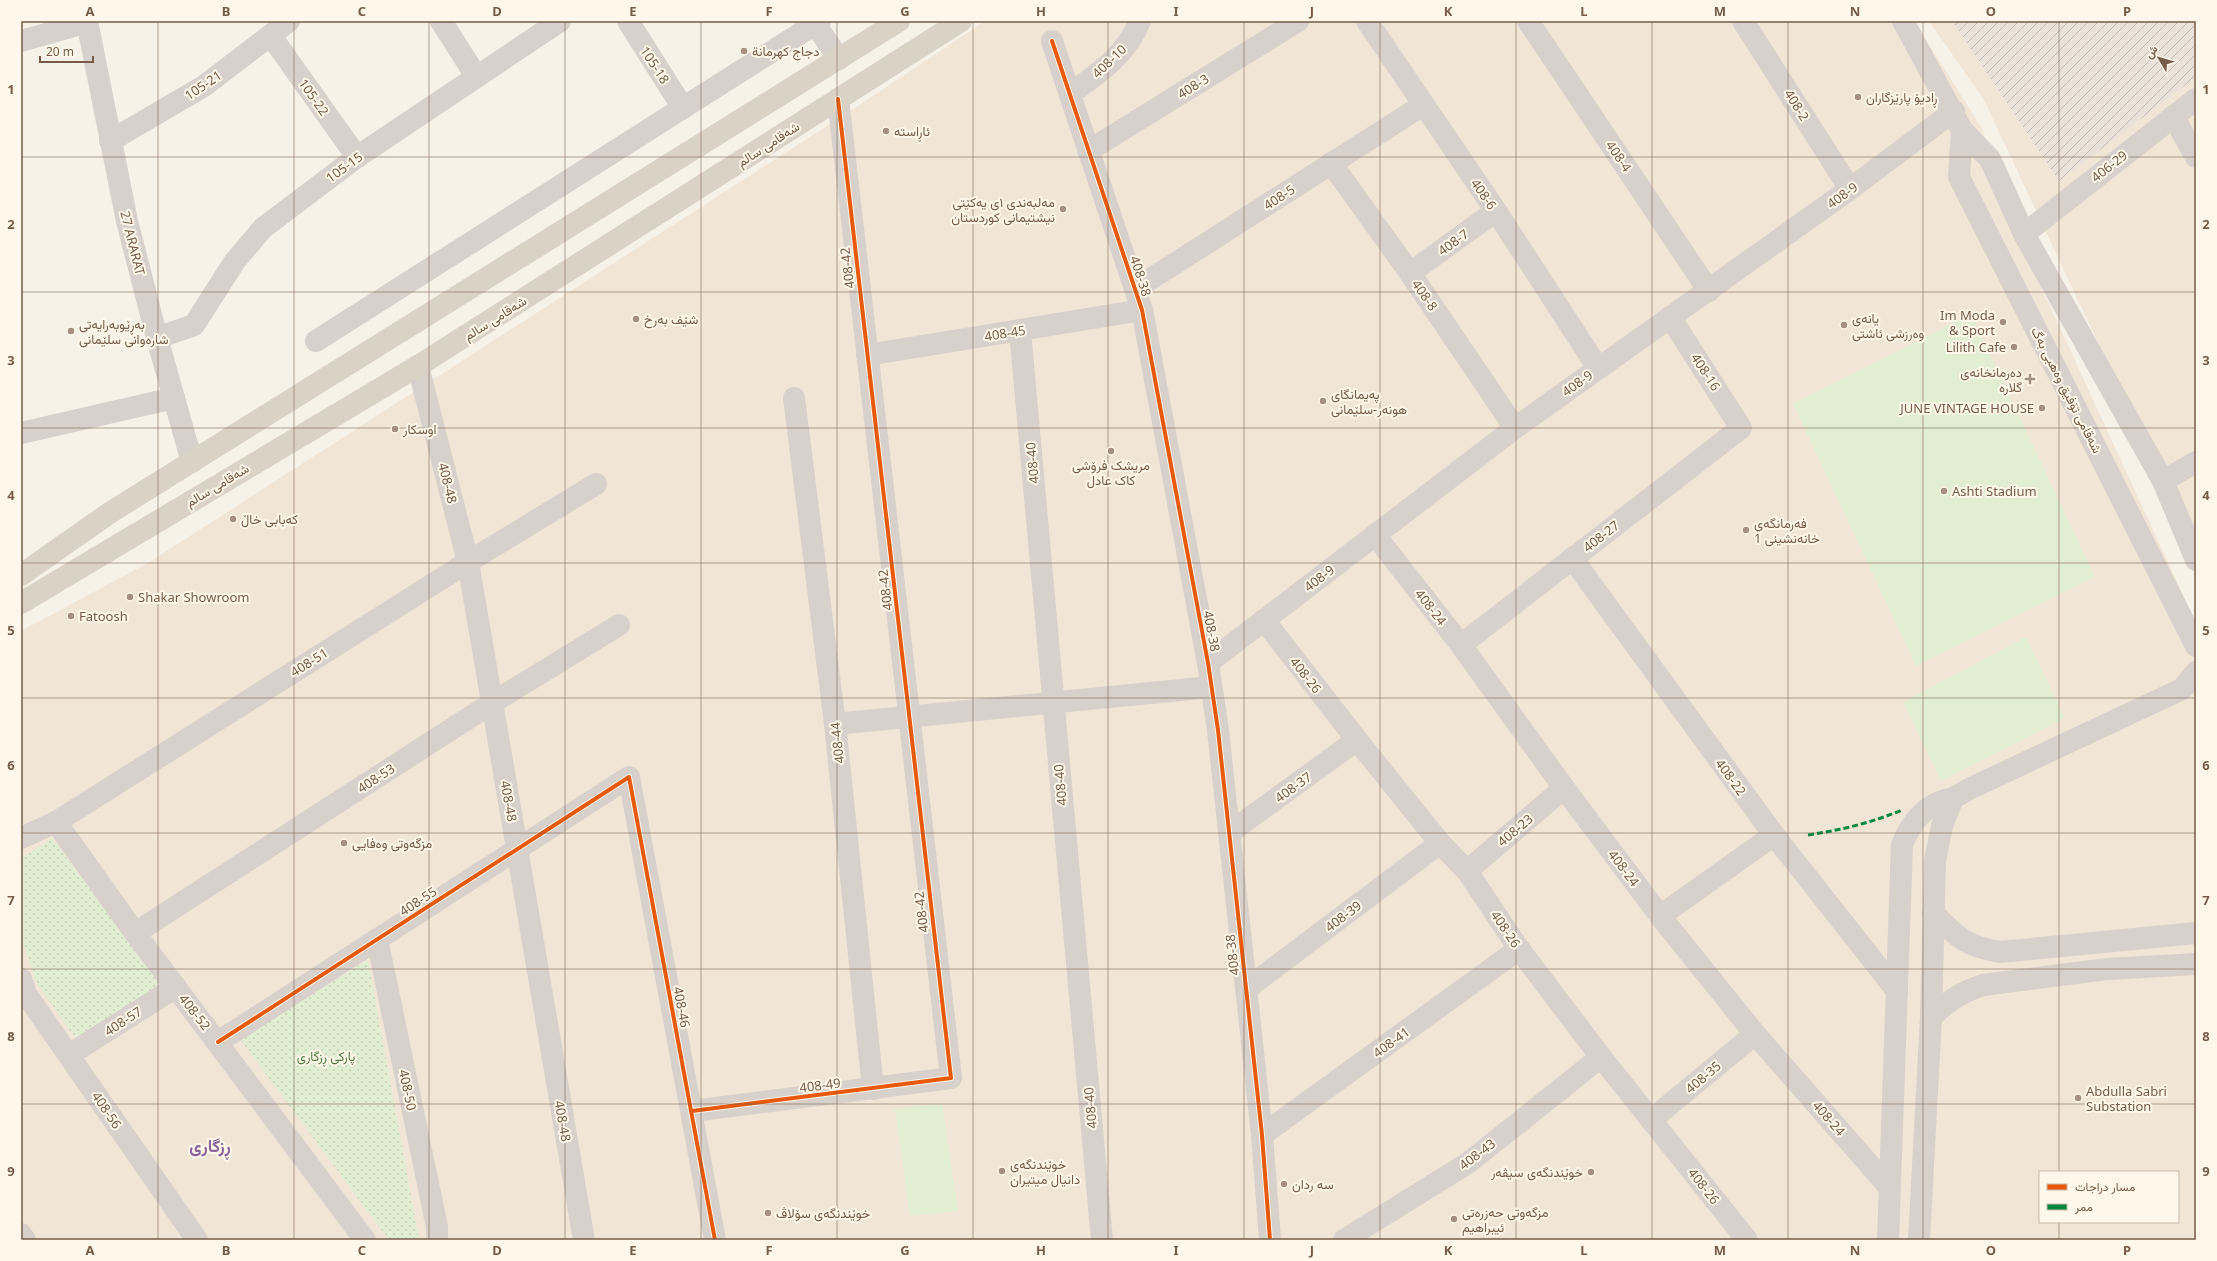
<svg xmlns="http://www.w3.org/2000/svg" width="2217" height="1261" font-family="'Noto Sans',Vazirmatn,sans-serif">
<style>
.residential{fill:#f1e5d5;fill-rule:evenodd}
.industrial{fill:url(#industrial-furrows)}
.grass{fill:url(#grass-dots)}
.garden{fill:#e1eed2}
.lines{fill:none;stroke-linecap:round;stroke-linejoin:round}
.minor{stroke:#d8d0ca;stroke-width:22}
.tertiary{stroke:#d8d0ca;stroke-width:22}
.primary{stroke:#dbd2c6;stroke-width:22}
.quiet{stroke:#00873e;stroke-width:3;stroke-dasharray:6 3;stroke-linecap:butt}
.cycleway-casing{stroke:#fff8ea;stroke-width:6}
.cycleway{stroke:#e8590c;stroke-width:4}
.grid{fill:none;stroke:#765b48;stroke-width:1;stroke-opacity:0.55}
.poi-dot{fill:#a39080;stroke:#fff8ea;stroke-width:1.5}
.labels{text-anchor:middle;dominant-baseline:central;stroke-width:4;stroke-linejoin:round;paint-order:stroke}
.poi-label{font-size:13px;fill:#765b48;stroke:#fff8ea;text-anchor:start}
.street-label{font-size:13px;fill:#765b48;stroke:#fff8ea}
.park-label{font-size:13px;fill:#4d7c3f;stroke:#fff8ea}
.district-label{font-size:17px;font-weight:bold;fill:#8a639a;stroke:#fff8ea}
.neatline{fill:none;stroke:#765b48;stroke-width:1.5}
.grid-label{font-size:13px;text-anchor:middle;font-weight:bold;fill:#765b48}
</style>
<defs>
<pattern id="industrial-furrows" width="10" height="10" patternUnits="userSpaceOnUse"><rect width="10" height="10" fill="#eae2d9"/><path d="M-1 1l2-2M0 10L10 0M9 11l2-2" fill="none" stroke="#c2bab2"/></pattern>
<pattern id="grass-dots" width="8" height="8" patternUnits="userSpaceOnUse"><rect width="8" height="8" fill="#e1eed2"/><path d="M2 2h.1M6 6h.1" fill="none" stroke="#c4ceb6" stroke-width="1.8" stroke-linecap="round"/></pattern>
</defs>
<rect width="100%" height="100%" fill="#f7f2e8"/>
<g class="residential">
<path d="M985 21H1914L1983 130 1989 174 2196 623V1240H21V631L148 563 861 104ZM2040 1172H2178V1222H2040Z"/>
<path d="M1929 21H2196V560L2163 481 1984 100Z"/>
</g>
<path class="industrial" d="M1952 21H2196V77L2059 181Z"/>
<g class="grass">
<path d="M52 838 161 985 76 1039 36 982 21 937V859Z"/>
<path d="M368 960 419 1240H389L240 1039Z"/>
</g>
<g class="garden">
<path d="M1971 314 2095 577 1916 666 1793 404Z"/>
<path d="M2026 637 2065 718 1941 781 1903 702Z"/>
<path d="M942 1103 958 1211 910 1216 895 1109Z"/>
</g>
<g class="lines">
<g class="minor">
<path d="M441 21 476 76"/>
<path d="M628 21 683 108"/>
<path d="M1367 21 1496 211 1598 368"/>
<path d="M1528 21 1709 291"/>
<path d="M1743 21 1850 189"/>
<path d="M271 36 357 157"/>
<path d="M21 41 88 22"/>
<path d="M1052 41 1142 310 1208 663 1218 730 1262 1135 1270 1240"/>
<path d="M1070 94C1099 73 1126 55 1140 21"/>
<path d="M2173 116 2196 157"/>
<path d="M110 141 204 86 289 21"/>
<path d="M1088 151 1298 21"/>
<path d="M1331 163 1410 273 1515 428"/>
<path d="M2024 234 2196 99"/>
<path d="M1410 273 1496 211"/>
<path d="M1135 289 1423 105"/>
<path d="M1020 331 1102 1240"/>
<path d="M157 338 194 325 235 261 263 228 357 157 560 21"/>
<path d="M316 341 815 24"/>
<path d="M867 355 1142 310"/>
<path d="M418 366 468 562 584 1240"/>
<path d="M794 398 835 724 873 1089"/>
<path d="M21 433 174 398"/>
<path d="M2163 481 2196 462"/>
<path d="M1375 535 1461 645 1564 788 1660 916 1755 1034 1889 1187"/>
<path d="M1572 558 1774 835 1897 991"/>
<path d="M1264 620 1357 740 1440 843 1467 871 1519 949 1601 1057 1747 1240"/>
<path d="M1461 645 1741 428 1670 317"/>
<path d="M1208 663 1515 428 1850 189 1954 111"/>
<path d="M835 724 1211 687"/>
<path d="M1950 800 1969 789 2182 689 2196 672"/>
<path d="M56 822 135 933 365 1240"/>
<path d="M1229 833 1357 740"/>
<path d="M21 838 56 822 468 562 596 484"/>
<path d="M1467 871 1564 788"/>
<path d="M1933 913C1957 937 1965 946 2000 952L2196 933"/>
<path d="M1660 916 1774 835"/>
<path d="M135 933 492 703 619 625"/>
<path d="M377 939 437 1227V1240"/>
<path d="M21 979 26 994 197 1240"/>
<path d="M1246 989 1440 843"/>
<path d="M1931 1017C1947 1002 1961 992 1983 985L2107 969 2196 964"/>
<path d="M218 1042 629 777 715 1240"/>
<path d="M69 1055 176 987"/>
<path d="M692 1111 951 1078 838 99"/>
<path d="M1651 1120 1755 1034"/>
<path d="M1262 1135 1519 949"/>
<path d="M21 1234 25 1240"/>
<path d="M1344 1240 1468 1163 1601 1057"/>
<path d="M1888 1240 1902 845C1910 824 1925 804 1949 799L1951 803 1942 826 1935 861 1931 1017 1919 1240"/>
</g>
<g class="tertiary">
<path d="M87 21 127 221 157 338 192 462"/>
<path d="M820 21 815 24 839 59"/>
<path d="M1903 21 1962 130 1990 159 2024 234 2163 481 2196 560"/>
<path d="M1962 130 1959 177 2196 646"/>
</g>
<g class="primary">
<path d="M21 575 111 512 899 21"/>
<path d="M21 603 418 366 961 21"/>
</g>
<path class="quiet" d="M1808 835C1841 830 1871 823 1902 810"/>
<g class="cycleway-casing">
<g id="cycleway">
<path d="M1052 41 1142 310 1208 663 1218 730 1262 1135 1270 1240"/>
<path d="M218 1042 629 777 715 1240"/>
<path d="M692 1111 951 1078 838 99"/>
</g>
</g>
<use href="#cycleway" class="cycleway"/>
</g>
<path class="grid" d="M158 21V1240M294 21V1240M429 21V1240M565 21V1240M701 21V1240M837 21V1240M973 21V1240M1108 21V1240M1244 21V1240M1380 21V1240M1516 21V1240M1652 21V1240M1788 21V1240M1923 21V1240M2059 21V1172M21 157H2196M21 292H2196M21 428H2196M21 563H2196M21 698H2196M21 833H2196M21 969H2196M21 1104H2196M2059 1222V1240"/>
<g class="poi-dot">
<circle cx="744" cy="51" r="4"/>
<circle cx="1858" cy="97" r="4"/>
<circle cx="886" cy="131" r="4"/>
<circle cx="1063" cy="209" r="4"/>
<circle cx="636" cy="319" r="4"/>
<circle cx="2003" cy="322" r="4"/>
<circle cx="1844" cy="325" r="4"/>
<circle cx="71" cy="331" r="4"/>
<circle cx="2014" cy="347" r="4"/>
<path d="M2028 373h4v4h4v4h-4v4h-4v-4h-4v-4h4z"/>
<circle cx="1323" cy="401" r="4"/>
<circle cx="2042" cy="408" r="4"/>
<circle cx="395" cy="429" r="4"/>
<circle cx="1111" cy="451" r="4"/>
<circle cx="1944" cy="491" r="4"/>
<circle cx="233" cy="519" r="4"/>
<circle cx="1746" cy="530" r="4"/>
<circle cx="130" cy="597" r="4"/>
<circle cx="71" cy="616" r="4"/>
<circle cx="344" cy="843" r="4"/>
<circle cx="2078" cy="1098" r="4"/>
<circle cx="1002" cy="1171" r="4"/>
<circle cx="1591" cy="1172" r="4"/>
<circle cx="1284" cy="1184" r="4"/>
<circle cx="768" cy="1213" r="4"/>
<circle cx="1454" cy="1219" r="4"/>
</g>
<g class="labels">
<g class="poi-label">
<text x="752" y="51">دجاج كهرمانة</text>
<text x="1866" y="97">ڕادیۆ پارێزگاران</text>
<text x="894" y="131">ئاڕاستە</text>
<text x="1055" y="202" text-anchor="end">مەلبەندی ١ی یەکێتی<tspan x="1055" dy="15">نیشتیمانی کوردستان</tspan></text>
<text x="1995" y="315" text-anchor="end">Im Moda<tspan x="1995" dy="15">&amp; Sport</tspan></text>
<text x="1852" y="318">یانەی<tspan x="1852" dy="15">وەرزشی ئاشتی</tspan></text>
<text x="644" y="319">شێف بەرخ</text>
<text x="79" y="324">بەڕێوبەرایەتی<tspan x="79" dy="15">شارەوانی سلێمانی</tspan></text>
<text x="2006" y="347" text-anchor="end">Lilith Cafe</text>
<text x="2022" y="372" text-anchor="end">دەرمانخانەی<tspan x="2022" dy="15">گلارە</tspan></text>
<text x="1331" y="394">پەیمانگای<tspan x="1331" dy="15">هونەر-سلێمانی</tspan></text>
<text x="2034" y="408" text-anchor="end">JUNE VINTAGE HOUSE</text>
<text x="403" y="429">اوسكار</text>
<text x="1111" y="465" text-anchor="middle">مریشک فرۆشی<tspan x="1111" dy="15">کاک عادل</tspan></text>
<text x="1952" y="491">Ashti Stadium</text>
<text x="241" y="519">کەبابی خاڵ</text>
<text x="1754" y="523">فەرمانگەی<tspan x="1754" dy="15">خانەنشینی 1</tspan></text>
<text x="138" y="597">Shakar Showroom</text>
<text x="79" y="616">Fatoosh</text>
<text x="352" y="843">مزگەوتی وەفایی</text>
<text x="2086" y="1091">Abdulla Sabri<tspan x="2086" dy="15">Substation</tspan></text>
<text x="1010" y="1164">خوێندنگەی<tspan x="1010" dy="15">دانیال میتیران</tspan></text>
<text x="1583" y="1172" text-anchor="end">خوێندنگەی سیڤەر</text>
<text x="1292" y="1184">سه ردان</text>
<text x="1462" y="1212">مزگەوتی حەزرەتی<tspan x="1462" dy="15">ئیبراهیم</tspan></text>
<text x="776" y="1213">خوێندنگەی سۆلاڤ</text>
</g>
<g class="street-label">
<text transform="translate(1109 61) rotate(-44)">408-10</text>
<text transform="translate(655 65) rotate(57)">105-18</text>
<text transform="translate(203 85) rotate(-34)">105-21</text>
<text transform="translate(1193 86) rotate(-32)">408-3</text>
<text transform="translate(314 97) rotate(55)">105-22</text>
<text transform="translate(1797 105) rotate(58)">408-2</text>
<text transform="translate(768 144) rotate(-33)">شەقامی سالم</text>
<text transform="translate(1619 156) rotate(56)">408-4</text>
<text transform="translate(2109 166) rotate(-38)">406-29</text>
<text transform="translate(344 167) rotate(-36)">105-15</text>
<text transform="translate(1484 194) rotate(55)">408-6</text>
<text transform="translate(1842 195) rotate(-36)">408-9</text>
<text transform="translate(1279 197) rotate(-33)">408-5</text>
<text transform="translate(1453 242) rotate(-36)">408-7</text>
<text transform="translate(133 243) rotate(76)">27 ARARAT</text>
<text transform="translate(847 268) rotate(-97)">408-42</text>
<text transform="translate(1141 276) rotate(72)">408-38</text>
<text transform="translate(1425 295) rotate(56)">408-8</text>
<text transform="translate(495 318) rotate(-32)">شەقامی سالم</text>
<text transform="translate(1005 333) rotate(-9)">408-45</text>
<text transform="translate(1706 372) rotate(57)">408-16</text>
<text transform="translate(1577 383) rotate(-36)">408-9</text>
<text transform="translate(2067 390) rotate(63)">شەقامی تۆفیق وەهبی بەگ</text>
<text transform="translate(1032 463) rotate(-95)">408-40</text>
<text transform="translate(448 483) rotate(76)">408-48</text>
<text transform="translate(217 485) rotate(-31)">شەقامی سالم</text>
<text transform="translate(1601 536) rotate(-38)">408-27</text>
<text transform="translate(1319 578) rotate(-37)">408-9</text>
<text transform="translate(885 590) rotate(-97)">408-42</text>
<text transform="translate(1431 607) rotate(52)">408-24</text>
<text transform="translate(1212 631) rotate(79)">408-38</text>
<text transform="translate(309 662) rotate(-32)">408-51</text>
<text transform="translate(1306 675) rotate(52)">408-26</text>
<text transform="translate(837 743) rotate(-96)">408-44</text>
<text transform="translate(1731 777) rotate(54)">408-22</text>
<text transform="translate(376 778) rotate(-33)">408-53</text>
<text transform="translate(1060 785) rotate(-95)">408-40</text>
<text transform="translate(1293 787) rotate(-36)">408-37</text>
<text transform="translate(509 801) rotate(80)">408-48</text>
<text transform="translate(1515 830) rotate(-40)">408-23</text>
<text transform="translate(1624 868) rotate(53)">408-24</text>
<text transform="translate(418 901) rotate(-33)">408-55</text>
<text transform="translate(921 912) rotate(-97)">408-42</text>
<text transform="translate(1343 916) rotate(-37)">408-39</text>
<text transform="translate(1506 929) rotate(56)">408-26</text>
<text transform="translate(1232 955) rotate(-96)">408-38</text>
<text transform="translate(682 1007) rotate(79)">408-46</text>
<text transform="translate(195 1012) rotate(52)">408-52</text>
<text transform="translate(123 1021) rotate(-33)">408-57</text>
<text transform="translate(1391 1042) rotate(-36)">408-41</text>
<text transform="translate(1703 1077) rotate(-40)">408-35</text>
<text transform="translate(820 1085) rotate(-7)">408-49</text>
<text transform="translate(408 1090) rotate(78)">408-50</text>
<text transform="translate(1090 1108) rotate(-95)">408-40</text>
<text transform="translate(107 1110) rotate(56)">408-56</text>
<text transform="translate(1829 1118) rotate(49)">408-24</text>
<text transform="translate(563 1121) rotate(80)">408-48</text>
<text transform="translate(1477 1154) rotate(-37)">408-43</text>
<text transform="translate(1704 1186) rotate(52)">408-26</text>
</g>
<g class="park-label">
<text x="326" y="1056">پارکی ڕزگاری</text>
</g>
<g class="district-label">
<text x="210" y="1145">ڕزگاری</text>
</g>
</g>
<rect width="2217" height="1261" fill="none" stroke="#fff8ea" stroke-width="44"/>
<rect x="2039" y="1171" width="140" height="52" fill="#fff8ea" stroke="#c8b9a9"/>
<rect x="2047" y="1184" width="20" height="6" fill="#e8590c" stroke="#c8b9a9"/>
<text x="2075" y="1191" font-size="12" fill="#765b48">مسار دراجات</text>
<rect x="2047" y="1204" width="20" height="6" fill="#00873e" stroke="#c8b9a9"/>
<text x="2075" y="1211" font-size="12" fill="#765b48">ممر</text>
<g transform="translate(2159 58) rotate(308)" stroke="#fff8ea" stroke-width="3" paint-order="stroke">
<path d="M0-3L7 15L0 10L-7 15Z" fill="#765b48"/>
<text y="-6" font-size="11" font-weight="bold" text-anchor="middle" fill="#765b48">ش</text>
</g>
<path d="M40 56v6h53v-6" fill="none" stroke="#765b48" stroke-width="2"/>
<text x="46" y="56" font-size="12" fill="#765b48" stroke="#fff8ea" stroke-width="3" paint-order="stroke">20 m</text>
<rect x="22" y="22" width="2173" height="1217" class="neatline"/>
<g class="grid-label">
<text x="90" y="16">A</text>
<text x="226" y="16">B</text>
<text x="362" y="16">C</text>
<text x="497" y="16">D</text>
<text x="633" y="16">E</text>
<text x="769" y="16">F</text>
<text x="905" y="16">G</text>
<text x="1041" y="16">H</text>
<text x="1176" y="16">I</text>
<text x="1312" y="16">J</text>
<text x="1448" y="16">K</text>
<text x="1584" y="16">L</text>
<text x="1720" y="16">M</text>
<text x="1855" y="16">N</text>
<text x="1991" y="16">O</text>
<text x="2127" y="16">P</text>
<text x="11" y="94">1</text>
<text x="2206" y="94">1</text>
<text x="11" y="229">2</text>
<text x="2206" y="229">2</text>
<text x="11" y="365">3</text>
<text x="2206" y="365">3</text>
<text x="11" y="500">4</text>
<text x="2206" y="500">4</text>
<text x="11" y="635">5</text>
<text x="2206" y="635">5</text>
<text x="11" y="770">6</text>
<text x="2206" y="770">6</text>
<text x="11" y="905">7</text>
<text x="2206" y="905">7</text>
<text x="11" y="1041">8</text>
<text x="2206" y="1041">8</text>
<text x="11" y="1176">9</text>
<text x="2206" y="1176">9</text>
<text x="90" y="1255">A</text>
<text x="226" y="1255">B</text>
<text x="362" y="1255">C</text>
<text x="497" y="1255">D</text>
<text x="633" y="1255">E</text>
<text x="769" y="1255">F</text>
<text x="905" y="1255">G</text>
<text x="1041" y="1255">H</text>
<text x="1176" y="1255">I</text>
<text x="1312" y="1255">J</text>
<text x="1448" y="1255">K</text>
<text x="1584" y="1255">L</text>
<text x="1720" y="1255">M</text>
<text x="1855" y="1255">N</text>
<text x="1991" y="1255">O</text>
<text x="2127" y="1255">P</text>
</g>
</svg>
